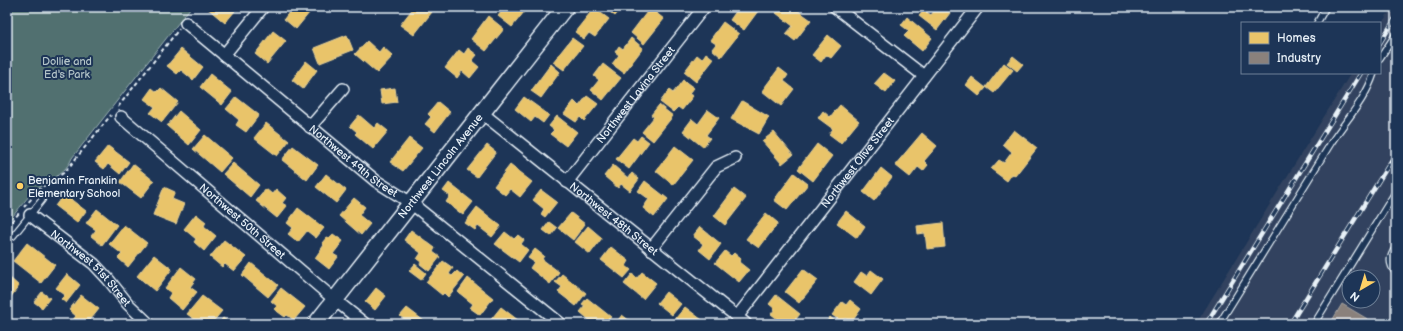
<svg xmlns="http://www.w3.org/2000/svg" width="1403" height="331" font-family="'Balsamiq Sans',sans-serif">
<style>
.built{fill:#32435e;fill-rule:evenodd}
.green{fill:#51706f;stroke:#9cb0b4}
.homes{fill:#e9c46a;stroke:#e9d295}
.industry{fill:#8a817c;stroke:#a6a3a1}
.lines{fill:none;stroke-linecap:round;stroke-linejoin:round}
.lane-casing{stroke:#e8f1f8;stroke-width:8}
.street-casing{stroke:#e8f1f8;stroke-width:14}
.secondary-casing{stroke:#e8f1f8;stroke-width:19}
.path{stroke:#e8f1f8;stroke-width:2;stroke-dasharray:4 3;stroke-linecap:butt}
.lane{stroke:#1d3557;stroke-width:5.5}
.street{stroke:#1d3557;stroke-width:11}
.secondary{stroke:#1d3557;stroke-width:16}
.rail-casing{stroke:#e8f1f8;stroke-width:4.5}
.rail{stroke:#1d3557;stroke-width:3;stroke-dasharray:9;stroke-linecap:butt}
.poi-dot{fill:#ffd166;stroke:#1d3557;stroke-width:1.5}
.labels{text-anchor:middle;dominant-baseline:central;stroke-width:4;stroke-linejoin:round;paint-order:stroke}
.park-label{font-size:11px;fill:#b3c4c8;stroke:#1d3557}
.street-label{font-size:11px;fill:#e8f1f8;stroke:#1d3557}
.poi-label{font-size:11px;fill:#e8f1f8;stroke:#1d3557;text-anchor:start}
</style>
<rect width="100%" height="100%" fill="#1d3557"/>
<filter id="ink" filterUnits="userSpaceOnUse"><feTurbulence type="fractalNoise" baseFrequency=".025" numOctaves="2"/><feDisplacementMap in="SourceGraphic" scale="8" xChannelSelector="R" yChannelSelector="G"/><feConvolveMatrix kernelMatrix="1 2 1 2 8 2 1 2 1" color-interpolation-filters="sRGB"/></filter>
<g filter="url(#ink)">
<path class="built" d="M1392 7H1396V324H1196L1351 73H1380V27ZM1349 277H1373V301H1349Z"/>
<path class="green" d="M7 7H191L72 158C66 175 45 181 33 192 23 202 16 213 7 223Z"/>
<g class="homes">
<path d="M206 7H230L235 11 225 23Z"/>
<path d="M293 7H314L296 29 284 19Z"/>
<path d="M414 7H426L432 12 414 35 400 25Z"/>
<path d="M505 7H518L524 12 512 27 498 16Z"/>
<path d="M604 7H622L615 16Z"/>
<path d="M739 7H754V8L758 11 744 30 730 20Z"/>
<path d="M780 7H793L811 20 795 41 786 34 793 26 776 13Z"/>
<path d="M937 7H942L950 13 937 30 919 16 924 10 931 15Z"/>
<path d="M594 8 609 19 595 37 589 33 584 39 575 32Z"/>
<path d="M650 8 664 19 644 44 631 33Z"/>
<path d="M488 16 504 29 486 51 471 39Z"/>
<path d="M907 17 932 38 922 51 904 36 909 31 901 25Z"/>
<path d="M723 22 739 34 721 57 712 49 716 44 710 40Z"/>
<path d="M273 31 286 41 267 64 255 54Z"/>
<path d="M347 35 353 50 320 63 314 48Z"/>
<path d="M828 35 841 46 831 58 826 55 821 62 812 55Z"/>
<path d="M572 38 583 46 564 70 553 62Z"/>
<path d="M631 38 643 48 624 73 612 64 619 55 615 52 619 46 623 49Z"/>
<path d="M367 41 379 52 383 47 393 56 377 73 355 54Z"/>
<path d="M468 48 477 55 472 61 479 67 470 78 462 71 457 78 445 68 459 50 464 54Z"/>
<path d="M181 49 203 67 193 80 181 70 177 74 167 66Z"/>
<path d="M706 53 714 59 696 82 684 72 697 55 702 59Z"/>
<path d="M1013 56 1023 64 1017 71 1007 63Z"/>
<path d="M306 61 317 70 303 89 292 80Z"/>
<path d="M1004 63 1013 70 994 93 986 87Z"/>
<path d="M551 64 560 72 541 98 531 91Z"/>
<path d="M603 64 621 78 603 100 591 90 599 80 594 76Z"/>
<path d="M779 68 788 75 784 81 794 89 781 106 762 91Z"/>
<path d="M884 73 895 81 886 93 874 84Z"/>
<path d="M210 74 232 92 222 105 200 87Z"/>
<path d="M972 77 986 88 979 96 966 85Z"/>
<path d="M683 80 694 88 689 94 693 96 682 110 678 107 673 112 660 102 669 90 673 93Z"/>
<path d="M152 88 157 92 161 88 178 102 162 122 150 113 155 107 144 99Z"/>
<path d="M395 88 397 102 382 104 380 90Z"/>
<path d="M587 96 598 104 584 121 580 117 576 122 564 114 574 101 579 106Z"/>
<path d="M236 97 259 115 246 132 236 125 239 120 226 109Z"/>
<path d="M524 97 549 115 543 123 535 117 531 122 515 109Z"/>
<path d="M742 101 769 117 759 134 731 119Z"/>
<path d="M438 102 450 112 435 132 425 124 431 117 428 114Z"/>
<path d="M659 105 673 116 653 141 642 132 654 117 651 115Z"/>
<path d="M840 105 859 121 841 143 829 134 833 129 818 118 823 111 830 117Z"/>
<path d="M708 110 719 118 706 135 710 138 703 147 683 131 692 119 698 124Z"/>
<path d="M179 111 201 130 189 145 167 126Z"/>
<path d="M359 115 374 128 378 123 388 131 373 149 355 134 357 132 350 126Z"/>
<path d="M557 116 577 132 566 146 550 134 554 130 549 126Z"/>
<path d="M266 123 289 141 277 156 254 138Z"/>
<path d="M1014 130 1037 148 1015 176 1012 174 1007 181 991 169 999 160 1004 163 1012 152 1003 144Z"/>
<path d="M774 132 793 155 782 164 762 141Z"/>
<path d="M922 133 937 146 924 161 928 165 923 171 918 167 910 177 895 165Z"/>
<path d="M205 135 232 158 220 172 193 149Z"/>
<path d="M641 136 649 142 629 169 616 159 633 138 637 141Z"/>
<path d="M409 138 422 148 403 171 390 162Z"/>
<path d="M817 144 832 156 813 181 798 169Z"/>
<path d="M487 145 496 152 477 177 467 170Z"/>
<path d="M108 146 129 162 120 174 108 164 104 169 95 162Z"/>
<path d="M293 146 318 165 307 180 282 160Z"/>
<path d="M675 146 693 160 673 185 656 171Z"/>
<path d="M233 163 259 185 250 197 223 174Z"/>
<path d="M133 164 154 181 141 198 120 182Z"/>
<path d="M510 165 532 182 520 197 510 189 505 195 494 186Z"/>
<path d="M613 165 628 178 632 173 639 179 630 191 621 184 618 188 604 176Z"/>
<path d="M881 168 892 177 874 201 863 192Z"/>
<path d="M794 173 808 184 787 210 774 200Z"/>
<path d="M326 174 346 190 336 203 316 187Z"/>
<path d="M645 181 668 199 654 217 643 208 649 199 638 191Z"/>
<path d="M449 183 473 202 463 215 446 202 450 196 443 191Z"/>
<path d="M164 187 175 192 172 199 184 204 176 224 153 215Z"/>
<path d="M266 189 272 194 276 189 286 198 282 203 287 206 277 218 256 201Z"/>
<path d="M734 189 746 198 725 225 714 216Z"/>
<path d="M541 190 557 202 545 217 541 214 544 209 533 200Z"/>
<path d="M64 194 86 211 77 223 55 206Z"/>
<path d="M354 198 365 207 359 215 370 224 361 235 339 216Z"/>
<path d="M477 207 501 226 492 237 478 226 475 230 465 223Z"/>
<path d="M298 208 324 228 316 238 307 231 298 242 288 234 293 228 287 223Z"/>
<path d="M97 209 117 225 102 245 91 236 96 230 86 223Z"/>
<path d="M846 211 865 226 857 238 837 223Z"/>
<path d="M571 213 585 224 573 240 558 228Z"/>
<path d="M766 213 778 223 759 248 746 239Z"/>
<path d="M196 214 206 222 204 226 216 236 204 251 194 242 196 239 184 229Z"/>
<path d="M549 222 557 228 551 236 543 230Z"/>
<path d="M943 223 945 247 927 249 925 233 918 234 917 226Z"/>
<path d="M124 225 147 243 128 267 118 258 122 254 109 244Z"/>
<path d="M588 226 602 238 590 254 575 242Z"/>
<path d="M700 227 721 244 710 259 699 250 703 244 693 236Z"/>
<path d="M411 230 435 248 433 252 440 257 429 271 420 264 421 262 417 259 421 253 404 240Z"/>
<path d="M505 232 514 239 518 235 524 240 521 244 528 250 519 262 495 244Z"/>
<path d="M333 234 343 241 333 254 338 257 329 269 315 258 324 245 322 243 327 237 330 238Z"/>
<path d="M224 240 246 257 234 271 225 264 222 267 210 257Z"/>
<path d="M27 243 55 265 41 283 13 261Z"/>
<path d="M611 247 629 261 626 266 631 270 624 278 601 260Z"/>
<path d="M535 249 544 256 542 259 559 272 550 284 530 268 534 262 528 258Z"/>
<path d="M725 251 731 256 734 253 741 259 739 262 749 270 739 282 715 263Z"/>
<path d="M154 255 172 269 155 291 137 276Z"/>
<path d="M443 261 453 268 449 274 452 276 457 271 464 277 448 297 444 293 442 295 426 282Z"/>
<path d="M251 263 278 285 268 297 242 275Z"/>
<path d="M415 264 426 273 421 280 409 271Z"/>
<path d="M181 267 196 279 190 287 197 292 182 310 168 298 171 293 165 288Z"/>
<path d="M803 269 818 280 799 303 785 292Z"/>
<path d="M871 270 883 279 871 295 854 282 861 272 867 276Z"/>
<path d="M642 272 656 283 643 299 624 284 632 274 637 278Z"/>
<path d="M67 274 80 285 66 303 61 299 65 295 56 288Z"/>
<path d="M562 274 586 293 576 306 558 292 562 287 555 282Z"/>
<path d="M9 277 19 286 7 302V280Z"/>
<path d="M468 278 493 298 480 315 470 308 473 304 458 292Z"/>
<path d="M281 288 305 307 294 320 287 315 285 317 274 309 277 306 271 301Z"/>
<path d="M376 288 386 296 375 310 365 302Z"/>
<path d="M42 292 50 298 42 308 34 302Z"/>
<path d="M666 292 681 304 672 315 657 303Z"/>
<path d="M81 295 99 309 87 324H76L72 321 76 316 69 310Z"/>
<path d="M776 295 800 314 792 324H784L771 314 775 309 769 304Z"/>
<path d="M202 296 222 311 211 324H201L187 314Z"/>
<path d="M587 298 611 317 605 324H594L580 312 585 306 582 304Z"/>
<path d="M850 300 861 309 851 323 845 318 842 322 832 315 842 302 846 305Z"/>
<path d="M501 307 523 324H492L489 322Z"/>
<path d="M685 307 706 323 705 324H683L676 318Z"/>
<path d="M407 308 424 321 422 324H402L405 320 400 316Z"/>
<path d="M622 315 634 324H615Z"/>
<path d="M830 317 839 324H825Z"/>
<path d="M223 318 231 324H218Z"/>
</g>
<path class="industry" d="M1342 304 1376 324H1330Z"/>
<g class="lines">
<g class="lane-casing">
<g id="lane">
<path d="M1317 23 1326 7"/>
<path d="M1380 58 1396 34"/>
<path d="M13 236 42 200"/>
<path d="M1396 247C1389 257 1388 264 1396 273"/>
<path d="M1219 324C1256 264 1294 203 1331 143 1346 120 1366 99 1374 73"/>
<path d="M1314 324 1396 191"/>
</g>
</g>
<g class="street-casing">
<g id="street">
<path d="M835 7 924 76"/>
<path id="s1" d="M186 23 376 181 411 203 561 324"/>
<path d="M224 55 263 7"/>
<path id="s2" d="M482 113 746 324"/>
<path id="s3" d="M121 117 335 300 365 324"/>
<path d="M310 127 343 89"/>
<path id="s4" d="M567 182 704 7"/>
<path id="s5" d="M30 215 94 264 108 279 128 304 149 324"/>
<path d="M651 249 716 167 735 158"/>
<path id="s6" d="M737 317 978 7"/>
</g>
</g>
<g class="secondary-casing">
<g id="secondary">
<path id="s7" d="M316 324 565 7"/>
</g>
</g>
<g class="path">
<path d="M118 107 179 29"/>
<path d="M24 207 42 187 65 172 111 115"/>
<path d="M7 227 20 212"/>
</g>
<use href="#lane" class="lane"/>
<use href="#street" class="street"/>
<use href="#secondary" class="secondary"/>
<g class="rail-casing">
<g id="rail">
<path d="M1380 43 1396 17"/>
<path d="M1206 324 1361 73"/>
<path d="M1290 324 1396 153"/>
</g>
</g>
<use href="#rail" class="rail"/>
</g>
</g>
<circle class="poi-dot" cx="20" cy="186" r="4"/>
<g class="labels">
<g class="park-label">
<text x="67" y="61">Dollie and<tspan x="67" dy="13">Ed's Park</tspan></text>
</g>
<g class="street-label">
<text stroke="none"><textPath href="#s4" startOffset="111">Northwest Lavina Street</textPath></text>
<text stroke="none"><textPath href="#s1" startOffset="217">Northwest 49th Street</textPath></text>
<text stroke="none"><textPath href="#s6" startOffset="196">Northwest Olive Street</textPath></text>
<text stroke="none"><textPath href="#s7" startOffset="201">Northwest Lincoln Avenue</textPath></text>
<text stroke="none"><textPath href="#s2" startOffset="169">Northwest 48th Street</textPath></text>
<text stroke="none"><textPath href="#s3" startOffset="160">Northwest 50th Street</textPath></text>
<text stroke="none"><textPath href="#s5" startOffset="81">Northwest 51st Street</textPath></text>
</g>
<g class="poi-label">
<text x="28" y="180">Benjamin Franklin<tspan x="28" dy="13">Elementary School</tspan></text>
</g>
</g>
<rect width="1403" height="331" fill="none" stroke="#1d3557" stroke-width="24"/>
<rect x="12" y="12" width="1379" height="307" fill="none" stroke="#e8f1f8" stroke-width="1.5" filter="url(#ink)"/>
<rect x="1241" y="22" width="140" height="52" fill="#1d3557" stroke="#6e8097"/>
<rect x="1249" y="32" width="20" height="12" fill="#e9c46a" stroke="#6e8097"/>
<text x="1277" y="42" font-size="12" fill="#e8f1f8">Homes</text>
<rect x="1249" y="52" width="20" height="12" fill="#8a817c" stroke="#6e8097"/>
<text x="1277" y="62" font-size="12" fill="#e8f1f8">Industry</text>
<g transform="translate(1361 289) rotate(218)"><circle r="19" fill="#1d3557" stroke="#6e8097"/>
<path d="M0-3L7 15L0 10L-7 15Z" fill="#ffd166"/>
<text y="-6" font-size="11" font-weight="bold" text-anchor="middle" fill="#e8f1f8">N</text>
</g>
</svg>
